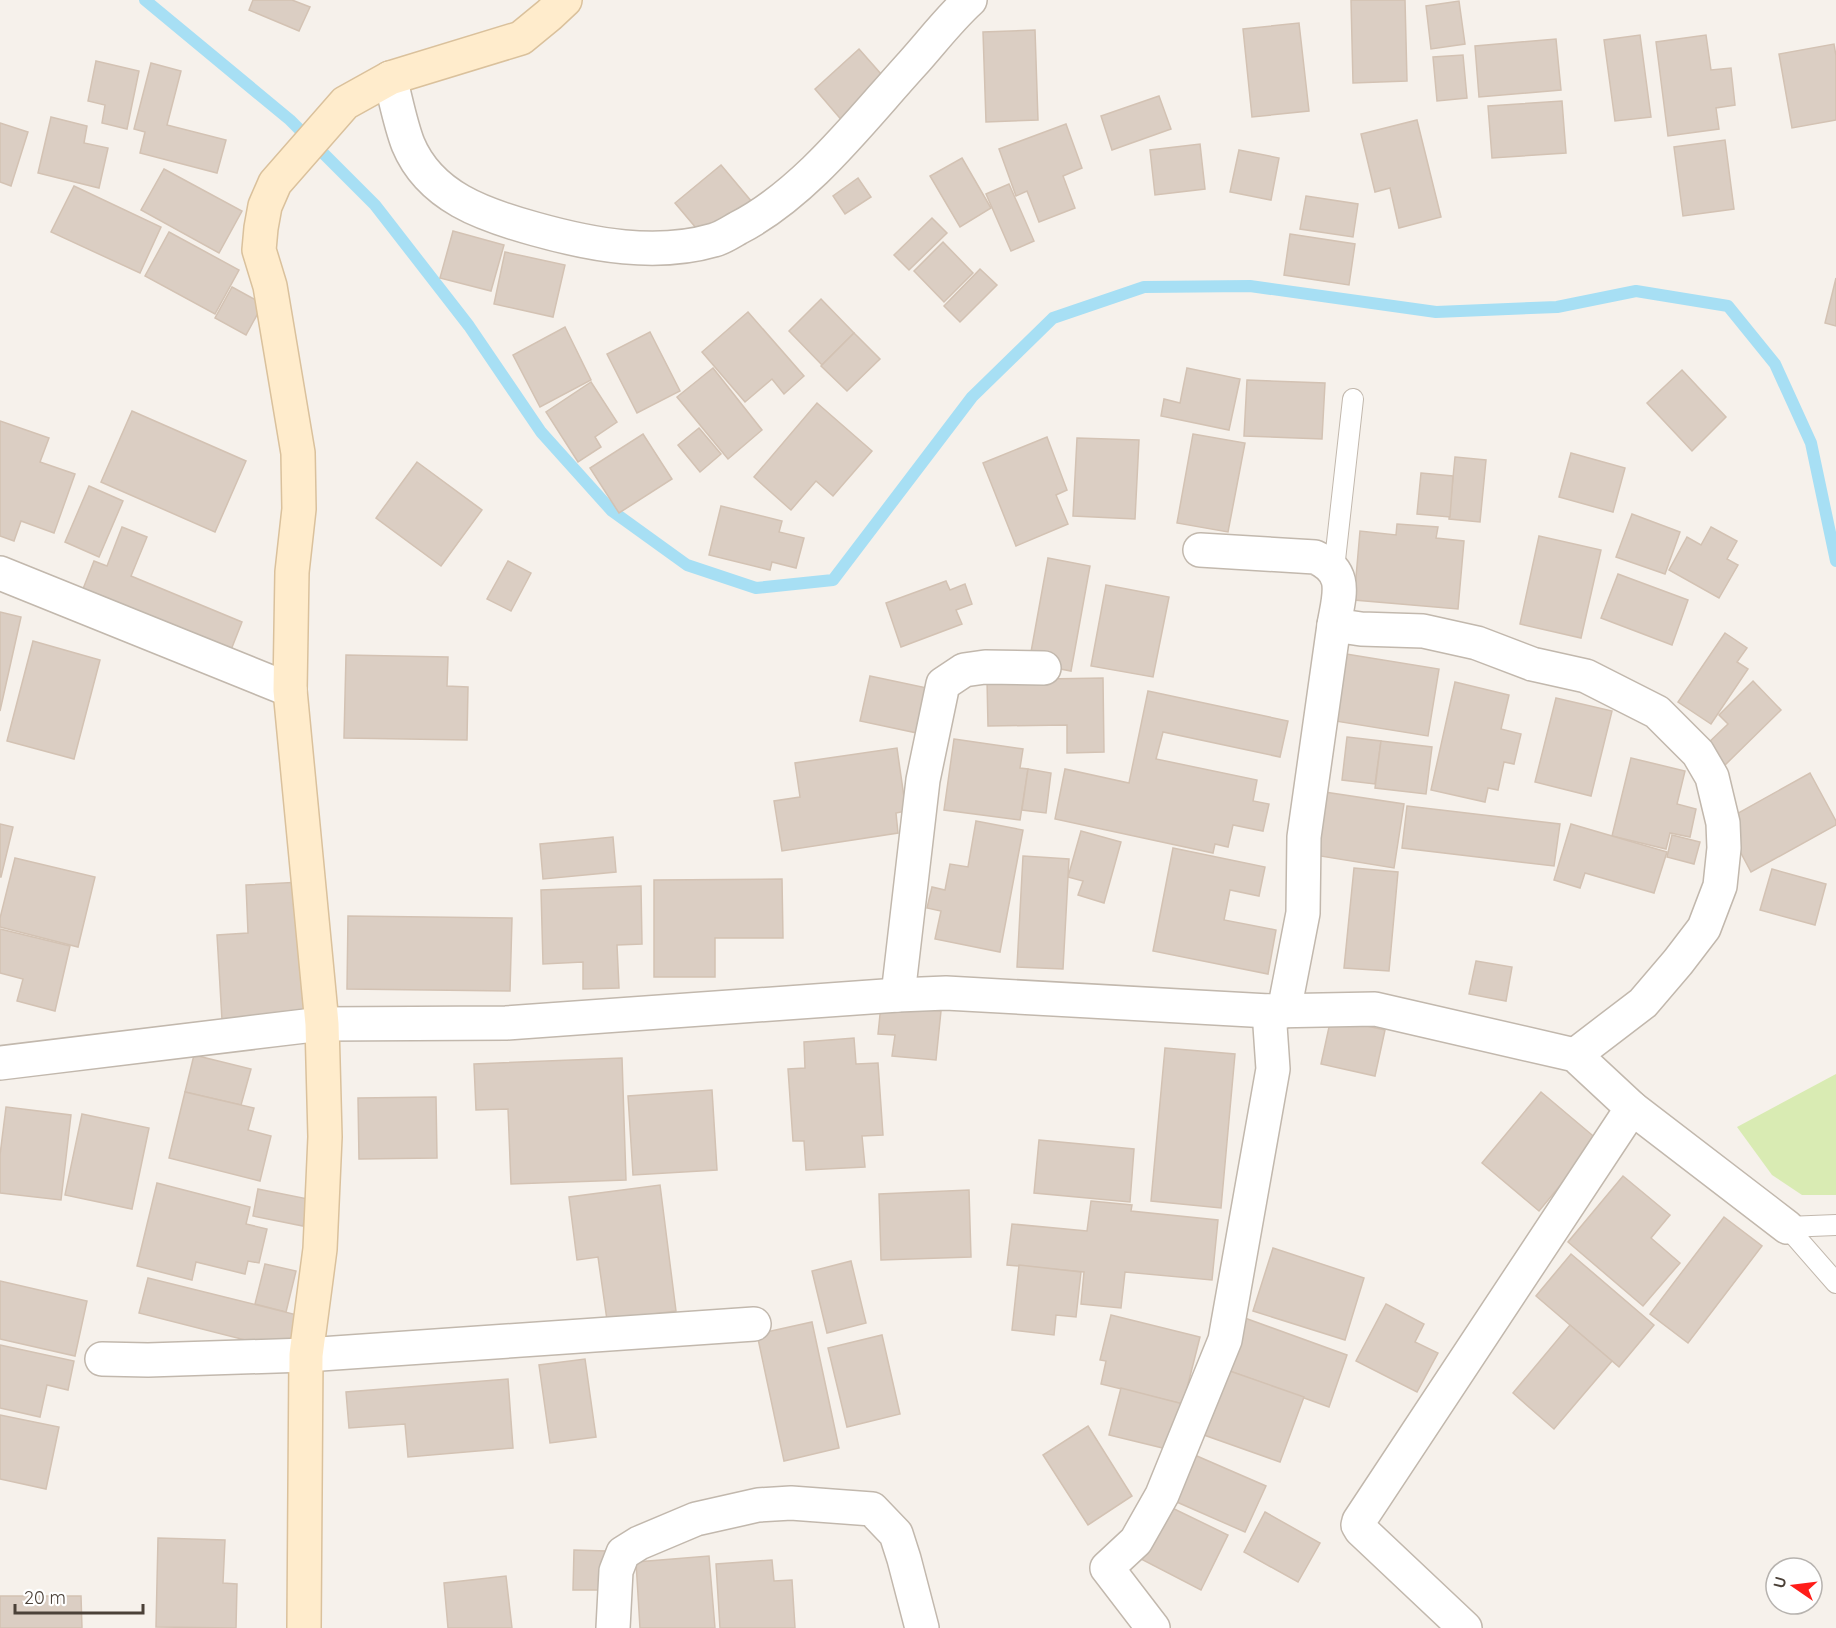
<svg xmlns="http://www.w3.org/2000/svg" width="1836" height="1628" font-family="Quicksand,sans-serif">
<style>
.green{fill:#d9ebb3}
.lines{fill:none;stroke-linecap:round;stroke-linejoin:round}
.stream{stroke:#a7dff4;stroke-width:12}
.building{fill:#dbcec3;stroke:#d3c2b3;stroke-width:1.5}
.lane-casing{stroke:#c2b8ad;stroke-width:22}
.street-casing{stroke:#c2b8ad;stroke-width:36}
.secondary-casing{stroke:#dac19c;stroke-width:36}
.lane{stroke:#fff;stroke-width:20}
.street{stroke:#fff;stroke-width:33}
.secondary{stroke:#ffeccc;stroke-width:33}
</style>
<rect width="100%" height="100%" fill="#f6f1eb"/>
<path class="green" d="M1836 1074V1195H1802L1772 1175 1737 1127Z"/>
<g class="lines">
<path class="stream" d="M145 0 290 120 375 205 469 326 541 432 612 511 687 565 756 588 833 580 972 397 1053 318 1144 287 1250 286 1436 312 1557 307 1636 291 1728 306 1775 364 1811 443 1836 561"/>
</g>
<g class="building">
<path d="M253 0H292L310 7 299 31 249 10Z"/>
<path d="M1351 0H1405L1407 81 1353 83Z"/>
<path d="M1459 1 1465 44 1431 49 1426 6Z"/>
<path d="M1299 23 1309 111 1252 117 1243 29Z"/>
<path d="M1035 30 1038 120 986 122 983 32Z"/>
<path d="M1640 35 1651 117 1615 121 1604 40Z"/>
<path d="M1706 35 1711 70 1731 68 1735 105 1716 108 1719 129 1668 136 1656 42Z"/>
<path d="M1556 39 1561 90 1479 97 1475 46Z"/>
<path d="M1834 44 1836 56V120L1792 128 1779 54Z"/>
<path d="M859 49 889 83 844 123 815 89Z"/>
<path d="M1463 55 1467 98 1437 101 1433 57Z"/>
<path d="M96 61 139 71 127 129 102 123 105 105 88 101Z"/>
<path d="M151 63 181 71 167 125 226 140 217 173 140 153 145 132 134 129Z"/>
<path d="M1159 96 1171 129 1112 150 1101 116Z"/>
<path d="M1562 101 1566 153 1492 158 1488 106Z"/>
<path d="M51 117 87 126 84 143 108 148 99 188 38 173Z"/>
<path d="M1417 120 1441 217 1399 228 1390 188 1375 192 1361 134Z"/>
<path d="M0 123 28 132 11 186 0 182Z"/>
<path d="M1066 124 1082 168 1063 176 1075 208 1039 222 1027 191 1016 196 999 149Z"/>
<path d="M1725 140 1734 209 1683 216 1674 147Z"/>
<path d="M1200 144 1205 189 1155 195 1150 150Z"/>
<path d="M1239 150 1279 158 1271 200 1230 192Z"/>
<path d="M962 158 991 208 960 227 930 176Z"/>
<path d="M721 165 752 202 707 241 675 203Z"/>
<path d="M164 169 242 211 219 253 141 210Z"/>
<path d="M858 178 871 197 845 214 833 196Z"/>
<path d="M1009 184 1034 241 1011 251 986 194Z"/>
<path d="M74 186 161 227 140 273 51 232Z"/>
<path d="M1306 196 1358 204 1353 237 1300 229Z"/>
<path d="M932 218 947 233 909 270 894 255Z"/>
<path d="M453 231 504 245 491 291 440 278Z"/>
<path d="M169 232 239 270 215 314 145 276Z"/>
<path d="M1290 234 1355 244 1349 285 1284 275Z"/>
<path d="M943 242 973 273 944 302 914 271Z"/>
<path d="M505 252 565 265 553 317 494 304Z"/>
<path d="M980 269 997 285 960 322 944 306Z"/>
<path d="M1836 278V326L1825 323Z"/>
<path d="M232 287 263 304 246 335 215 318Z"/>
<path d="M821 299 854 333 822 365 789 331Z"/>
<path d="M748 312 804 376 784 394 772 379 745 402 702 352Z"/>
<path d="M565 327 591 380 540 407 513 355Z"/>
<path d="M650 332 680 391 637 413 607 354Z"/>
<path d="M854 333 880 359 847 391 821 366Z"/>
<path d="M713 368 762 430 728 459 677 397Z"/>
<path d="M1187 368 1240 379 1229 430 1161 416 1164 399 1180 403Z"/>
<path d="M1682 370 1726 417 1692 451 1647 403Z"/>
<path d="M1247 380 1325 383 1322 439 1244 436Z"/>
<path d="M591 382 617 422 595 437 601 447 578 462 546 412Z"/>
<path d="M817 403 872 451 833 496 816 481 791 510 754 477Z"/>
<path d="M132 411 246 461 215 532 101 482Z"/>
<path d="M0 421 49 438 40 462 75 474 54 533 21 521 14 541 0 536Z"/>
<path d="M699 428 721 454 700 472 678 445Z"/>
<path d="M643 434 672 479 619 513 590 468Z"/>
<path d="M1193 434 1245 443 1228 532 1177 523Z"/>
<path d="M1047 437 1067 490 1056 495 1068 524 1016 546 983 463Z"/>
<path d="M1077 438 1139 440 1135 519 1073 516Z"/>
<path d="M1571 453 1625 468 1613 512 1559 497Z"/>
<path d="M1455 457 1486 460 1480 522 1449 519Z"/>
<path d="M417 462 482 510 441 566 376 518Z"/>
<path d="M1421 473 1453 476 1450 517 1417 514Z"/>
<path d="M89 486 123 501 99 557 65 542Z"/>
<path d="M721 506 782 521 779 532 804 538 796 568 772 562 770 570 709 555Z"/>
<path d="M1632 514 1680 532 1665 574 1616 557Z"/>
<path d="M1397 524 1438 527 1436 538 1464 541 1458 609 1354 600 1360 531 1396 535Z"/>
<path d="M122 527 147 537 131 576 242 622 227 660 79 599 94 561 107 566Z"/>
<path d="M1711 527 1737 541 1727 559 1738 565 1719 598 1669 570 1687 537 1701 545Z"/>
<path d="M1539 536 1601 550 1581 638 1520 624Z"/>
<path d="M1048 558 1090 566 1071 671 1029 663Z"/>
<path d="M508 561 531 573 511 611 487 599Z"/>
<path d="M1618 574 1688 600 1672 645 1601 618Z"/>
<path d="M946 581 950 590 965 584 972 604 956 610 962 624 901 647 886 603Z"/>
<path d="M1106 585 1169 597 1153 677 1091 666Z"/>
<path d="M0 612 21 617 0 711Z"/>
<path d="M1725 633 1747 648 1737 662 1748 669 1711 724 1678 702Z"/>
<path d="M33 641 100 660 74 759 7 741Z"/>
<path d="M1340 653 1439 669 1428 736 1329 720Z"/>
<path d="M346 655 448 657 447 686 468 687 467 740 344 738Z"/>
<path d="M870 676 927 688 917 733 860 721Z"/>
<path d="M1103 678 1104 752 1067 753V725L988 726 987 680Z"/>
<path d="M1753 681 1781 710 1723 767 1704 747 1728 724 1719 715Z"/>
<path d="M1455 682 1509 695 1501 729 1521 734 1514 764 1504 762 1498 790 1488 788 1485 802 1431 790Z"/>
<path d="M1148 691 1288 721 1280 757 1163 732 1156 759 1257 780 1253 801 1269 804 1263 831 1233 825 1228 847 1215 844 1213 853 1055 819 1065 769 1129 783Z"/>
<path d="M1556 698 1612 711 1591 796 1535 782Z"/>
<path d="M1347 737 1381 741 1375 784 1342 780Z"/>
<path d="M954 739 1023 749 1020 768 1028 769 1020 820 944 810Z"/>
<path d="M1381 741 1432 747 1426 794 1375 788Z"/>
<path d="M897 748 906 811 896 813 898 833 782 851 774 801 800 797 795 763Z"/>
<path d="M1631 758 1685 771 1677 804 1696 809 1690 837 1670 833 1666 849 1612 836Z"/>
<path d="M1028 769 1051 773 1046 813 1022 810Z"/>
<path d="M1810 773 1836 821V825L1751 872 1724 821Z"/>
<path d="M1318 791 1404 804 1394 868 1308 854Z"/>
<path d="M1407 806 1560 824 1554 866 1402 848Z"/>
<path d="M976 821 1023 830 1000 952 935 939 941 911 927 908 932 887 945 890 950 864 968 867Z"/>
<path d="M0 824 13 827 1 877H0Z"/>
<path d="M1571 824 1667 852 1654 893 1585 873 1580 888 1554 880Z"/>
<path d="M1081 831 1121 842 1104 903 1078 895 1083 881 1068 877Z"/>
<path d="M1672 835 1700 842 1694 864 1667 857Z"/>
<path d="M613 837 616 872 543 879 540 844Z"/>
<path d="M1173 848 1265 867 1259 896 1230 890 1224 920 1276 930 1268 974 1153 951Z"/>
<path d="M1023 856 1069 859 1063 969 1017 967Z"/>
<path d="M15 858 95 877 78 947 0 927V918Z"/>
<path d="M1354 868 1398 872 1389 971 1344 968Z"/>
<path d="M1772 869 1826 884 1815 925 1760 910Z"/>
<path d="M782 879 783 938H715V977H654V880Z"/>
<path d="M302 882 310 1014 222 1020 217 935 248 933 246 885Z"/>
<path d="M641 886 642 944 617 945 619 988 583 989V962L543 964 541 890Z"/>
<path d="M348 916 512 918 510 991 347 989Z"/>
<path d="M0 929 70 946 55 1011 17 1001 23 979 0 973Z"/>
<path d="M1476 961 1512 967 1506 1001 1469 994Z"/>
<path d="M881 1005 941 1011 936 1060 892 1056 895 1035 878 1034Z"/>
<path d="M1331 1018 1385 1030 1375 1076 1321 1064Z"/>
<path d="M854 1038 856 1064 878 1063 883 1135 862 1136 865 1167 806 1170 804 1141H793L788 1069 805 1068 804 1042Z"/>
<path d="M1165 1048 1235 1054 1221 1208 1151 1201Z"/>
<path d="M194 1055 251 1069 241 1105 185 1092Z"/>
<path d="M622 1058 626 1180 511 1184 508 1109 476 1110 474 1064Z"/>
<path d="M712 1090 717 1170 633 1175 628 1096Z"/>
<path d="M185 1092 254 1108 248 1130 271 1136 260 1181 169 1158Z"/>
<path d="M1541 1092 1598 1140 1539 1211 1482 1163Z"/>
<path d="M436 1097 437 1158 359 1159 358 1098Z"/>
<path d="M6 1107 71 1115 61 1200 0 1193V1155Z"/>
<path d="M82 1114 149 1128 132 1209 65 1195Z"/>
<path d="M1039 1140 1134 1149 1130 1202 1034 1193Z"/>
<path d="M1623 1176 1670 1215 1651 1238 1680 1263 1643 1306 1568 1242Z"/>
<path d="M157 1183 250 1207 246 1224 267 1229 259 1263 248 1261 245 1274 196 1262 192 1280 137 1266Z"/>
<path d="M660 1185 676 1311 607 1320 598 1257 577 1260 569 1197Z"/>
<path d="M258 1189 308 1199 303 1226 253 1216Z"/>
<path d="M969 1190 971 1257 881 1260 879 1194Z"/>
<path d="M1091 1201 1132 1205 1131 1211 1218 1220 1212 1280 1125 1272 1121 1308 1081 1304 1084 1272 1007 1265 1012 1224 1087 1231Z"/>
<path d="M1724 1217 1762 1246 1688 1343 1650 1314Z"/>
<path d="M1273 1248 1364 1278 1345 1340 1253 1311Z"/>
<path d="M1571 1254 1654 1325 1619 1367 1536 1296Z"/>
<path d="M851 1261 866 1323 827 1333 812 1271Z"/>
<path d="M265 1264 296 1271 286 1312 255 1304Z"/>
<path d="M1019 1265 1081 1272 1076 1317 1056 1315 1054 1335 1012 1330Z"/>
<path d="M148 1278 297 1315 288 1351 139 1313Z"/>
<path d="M0 1281 87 1301 75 1356 0 1339Z"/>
<path d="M1386 1304 1424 1324 1415 1342 1438 1353 1417 1392 1356 1361Z"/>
<path d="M1111 1315 1200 1337 1183 1404 1101 1384 1106 1361 1100 1360Z"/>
<path d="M1242 1317 1347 1355 1329 1407 1224 1369Z"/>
<path d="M812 1322 839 1448 784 1461 757 1334Z"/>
<path d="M1570 1325 1612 1361 1554 1429 1513 1393Z"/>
<path d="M882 1335 900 1414 847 1427 828 1348Z"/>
<path d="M0 1345 74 1361 68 1390 47 1385 40 1417 0 1408Z"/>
<path d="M585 1359 596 1437 550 1443 539 1365Z"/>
<path d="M1224 1369 1304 1397 1280 1462 1201 1434Z"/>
<path d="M508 1379 513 1448 408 1457 405 1424 349 1428 346 1392Z"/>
<path d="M1121 1388 1183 1404 1171 1450 1109 1435Z"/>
<path d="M0 1415 59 1427 46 1489 0 1479Z"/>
<path d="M1088 1426 1132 1496 1088 1525 1043 1455Z"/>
<path d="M1190 1453 1266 1486 1245 1532 1170 1499Z"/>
<path d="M1166 1505 1228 1535 1201 1590 1139 1558Z"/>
<path d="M1265 1512 1320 1543 1298 1582 1244 1552Z"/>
<path d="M158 1538 225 1540 223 1583 237 1584 236 1628 156 1627Z"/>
<path d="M574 1550 606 1551 605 1590H573Z"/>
<path d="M709 1556 715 1628H640L636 1562Z"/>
<path d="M772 1560 774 1581 792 1580 795 1628H720L716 1564Z"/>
<path d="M506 1576 512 1628H448L444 1583Z"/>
<path d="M0 1596H81L82 1628H0Z"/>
</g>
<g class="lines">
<g class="lane-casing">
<g id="lane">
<path d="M1334 569 1353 399"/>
<path d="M1787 1227 1836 1283"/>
<path d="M1787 1227 1836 1225"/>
</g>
</g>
<g class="street-casing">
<g id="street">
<path d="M390 78C396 100 400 123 408 144 430 197 484 215 535 229 592 245 656 257 714 240 722 238 731 232 738 228 806 193 861 120 912 64 931 43 949 19 970 0"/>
<path d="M1200 550 1315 557C1349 572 1339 595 1334 625"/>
<path d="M0 573 290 690"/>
<path d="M898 995 923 780 943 684 964 670 985 667 1044 668"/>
<path d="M1284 1011 1303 913 1304 837 1334 625 1361 629 1423 631 1477 643 1532 664 1586 676 1657 712 1698 753 1712 777 1723 823 1724 848 1720 886 1704 928 1678 962 1643 1003 1575 1055"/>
<path d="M0 1063 322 1024 506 1023 898 995 946 993 1269 1011 1375 1009 1575 1055 1632 1108 1787 1227"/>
<path d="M102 1359 148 1360 306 1355 754 1324"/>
<path d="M613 1628 616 1571 623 1553 639 1543 696 1519 758 1505 791 1503 872 1509 896 1534 904 1559 922 1628"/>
<path d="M1153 1628 1107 1568 1136 1541 1162 1495 1225 1340 1273 1069 1269 1011"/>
<path d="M1465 1628 1361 1530 1358 1525 1359 1521 1632 1108"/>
</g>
</g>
<g class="secondary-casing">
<path id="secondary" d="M304 1628 306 1355 320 1249 325 1137 322 1024 290 690 292 572 299 509 298 453 270 286 259 250 261 228 265 206 275 183 345 103 390 78 521 38 549 15 565 0"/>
</g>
<use href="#lane" class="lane"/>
<use href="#street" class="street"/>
<use href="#secondary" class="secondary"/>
</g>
<g transform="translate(1794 1586) rotate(284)"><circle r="28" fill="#ffffff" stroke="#b7b3af" stroke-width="1.5"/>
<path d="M0-4.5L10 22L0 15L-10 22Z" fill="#ff1d19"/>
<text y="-9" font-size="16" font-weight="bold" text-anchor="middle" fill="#4b4138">U</text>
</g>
<path d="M15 1604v9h128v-9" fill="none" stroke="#4b4138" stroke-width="3"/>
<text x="24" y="1604" font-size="18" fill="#4b4138" stroke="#ffffff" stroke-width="4.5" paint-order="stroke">20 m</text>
</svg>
